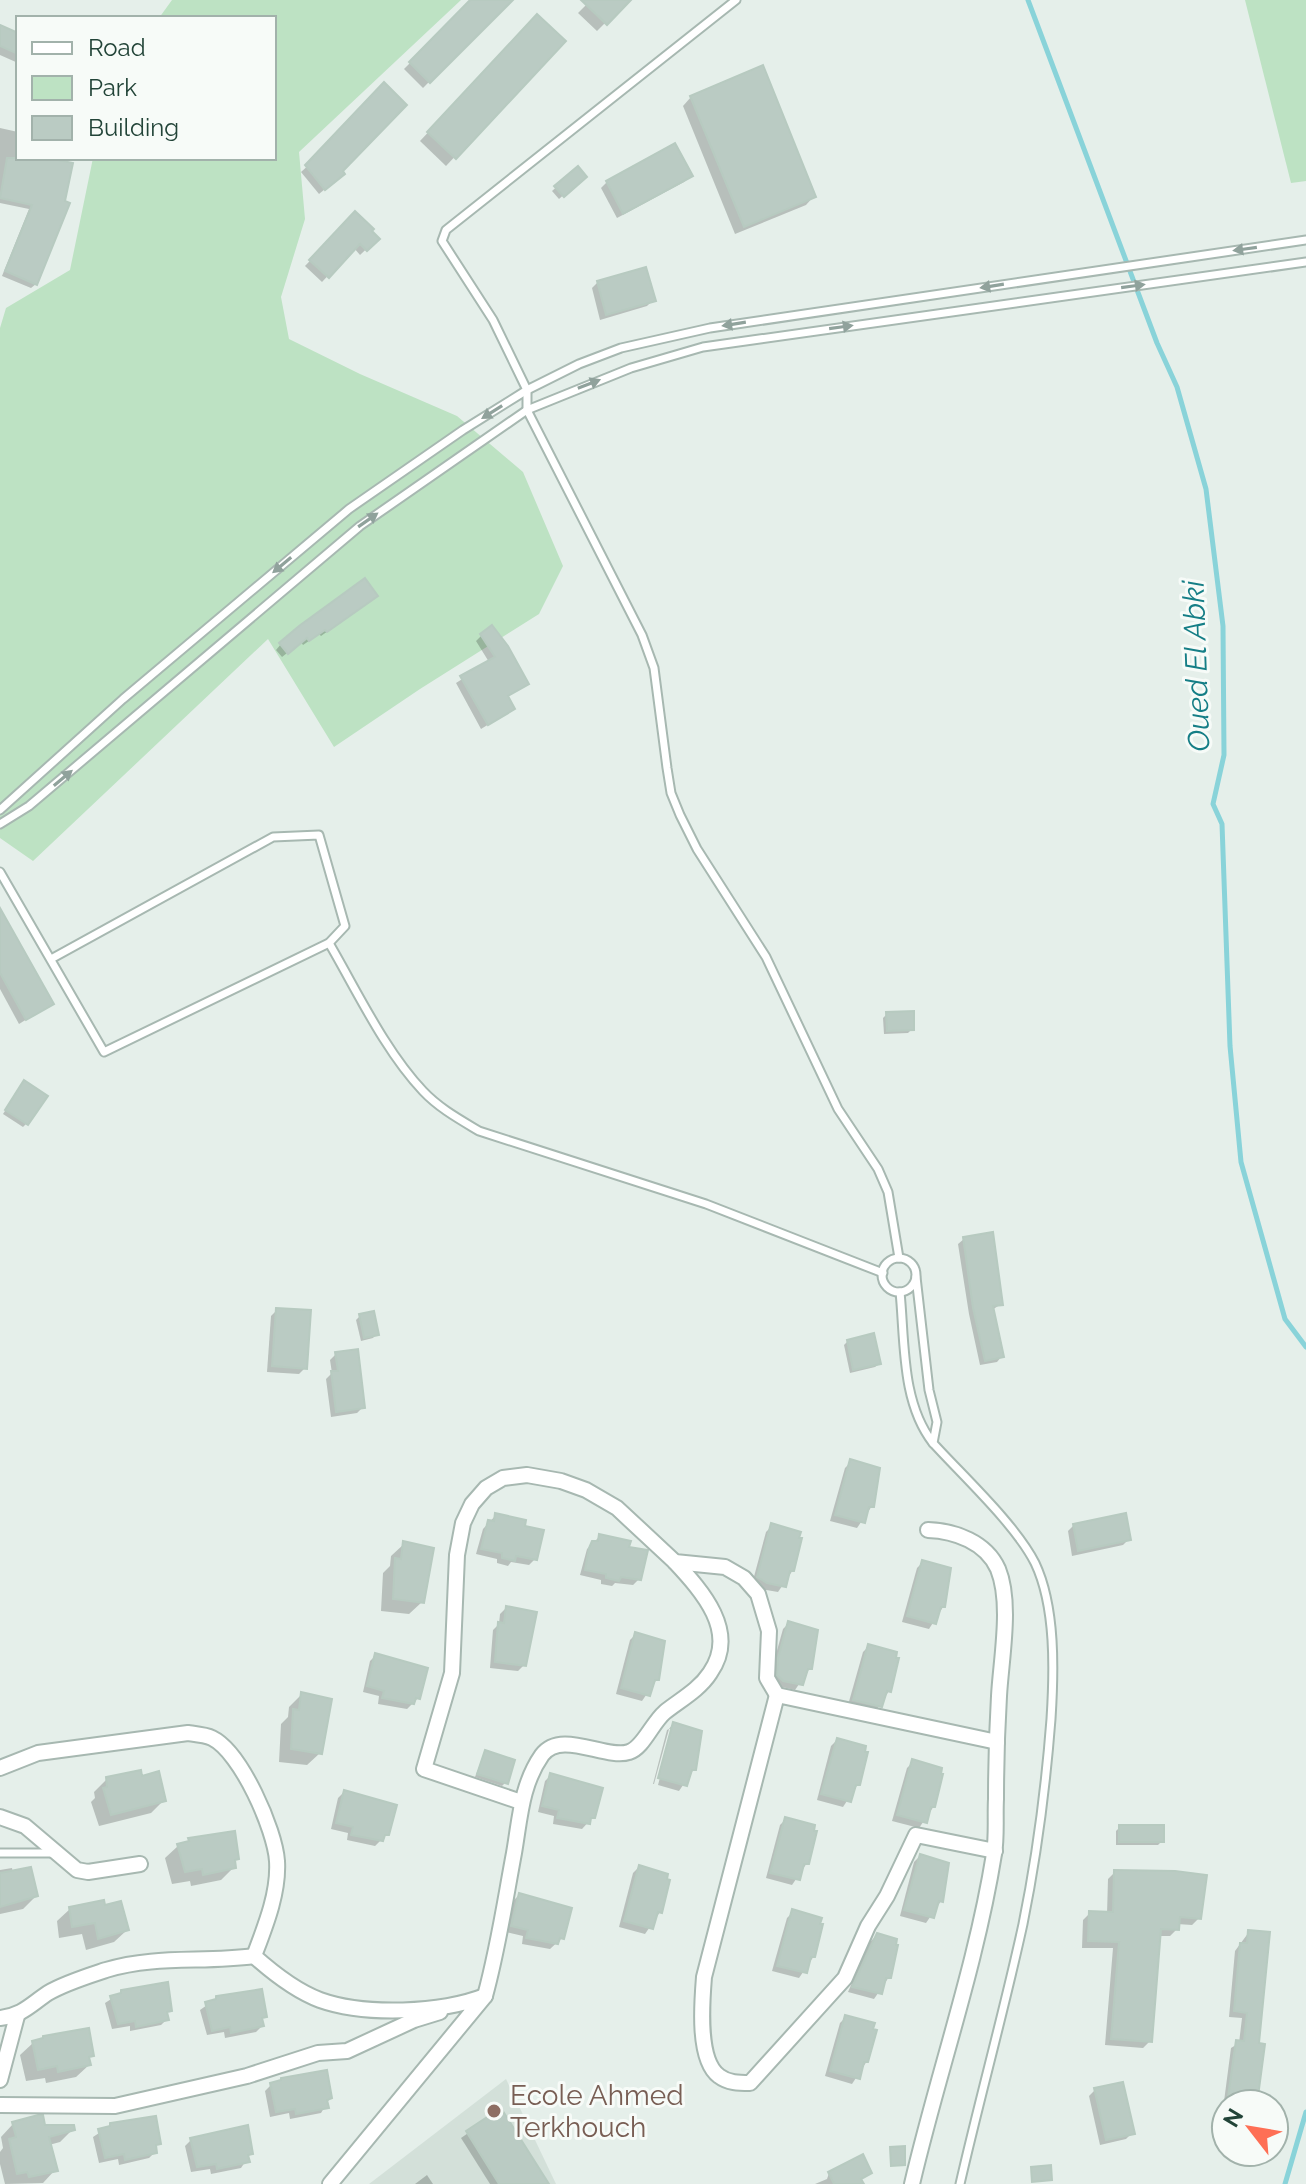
<svg xmlns="http://www.w3.org/2000/svg" width="1306" height="2184" font-family="Raleway,sans-serif">
<style>
.built{fill:#d3e0d9}
.green{fill:#bde2c3}
.shadow{fill:#0003}
.lines{fill:none;stroke-linecap:round;stroke-linejoin:round}
.stream{stroke:#89d3d9;stroke-width:5}
.building{fill:#bacbc3;stroke:#b7cac0;stroke-width:2}
.lane-casing{stroke:#a7b8b1;stroke-width:11}
.street-casing{stroke:#a7b8b1;stroke-width:18}
.lane{stroke:#fff;stroke-width:7}
.street{stroke:#fff;stroke-width:14}
.oneway{fill:#90a29c}
.education-dot{fill:#8d6e63;stroke:#f7fbf8;stroke-width:3}
.labels{text-anchor:middle;dominant-baseline:central;stroke-width:6;stroke-linejoin:round;paint-order:stroke}
.education-label{font-size:28px;fill:#785e54;stroke:#f7fbf8;text-anchor:start}
.water-label{font-size:30px;font-style:italic;fill:#157e86;stroke:#f7fbf8}
</style>
<rect width="100%" height="100%" fill="#e5efea"/>
<path class="built" d="M506 2079 556 2184H369Z"/>
<g class="green">
<path d="M172 0H461L299 152 305 219 281 297 289 339 360 374 457 416 523 472 563 566 539 614 420 689 334 747 268 639 33 861 0 838V328L6 308 70 270 93 158H274V18H159Z"/>
<path d="M1245 0H1306V181L1291 183Z"/>
</g>
<g class="shadow">
<path d="M473 0H510L423 88 404 69Z"/>
<path d="M587 0H628L597 31 578 13 589 2Z"/>
<path d="M537 16 563 41 446 166 420 141Z"/>
<path d="M0 33 18 35V63L0 55Z"/>
<path d="M691 97 814 196 806 205 735 234 683 106Z"/>
<path d="M0 128 18 132V158H64L36 284 31 288 2 276 29 209 0 203Z"/>
<path d="M674 146 690 176 684 182 617 218 601 188 607 182Z"/>
<path d="M311 163 340 171 337 179 319 194 301 172Z"/>
<path d="M577 169 584 177 559 199 552 191Z"/>
<path d="M355 214 377 239 360 255 354 248 322 282 305 266Z"/>
<path d="M598 282 653 300 647 306 600 320 592 288Z"/>
<path d="M370 601 321 636 319 634 303 645 301 642 282 657 276 650 281 644Z"/>
<path d="M482 635 527 683 506 697 513 709 481 729 456 683 489 662 476 641Z"/>
<path d="M0 912 51 1004 19 1024 0 989Z"/>
<path d="M887 1014 912 1029 908 1033 884 1034 883 1018Z"/>
<path d="M21 1086 26 1124 23 1127 3 1114Z"/>
<path d="M964 1239 1001 1304 992 1310 1002 1356 997 1362 980 1365 969 1314 958 1244Z"/>
<path d="M277 1310 305 1368 299 1374 267 1372 271 1316Z"/>
<path d="M360 1316 376 1334 373 1338 361 1341 356 1320Z"/>
<path d="M848 1341 879 1364 875 1367 850 1373 844 1345Z"/>
<path d="M336 1354 363 1407 357 1413 331 1417 326 1379 332 1373 330 1360Z"/>
<path d="M851 1462 872 1506 857 1528 830 1521 845 1468Z"/>
<path d="M496 1515 523 1527 535 1559 529 1565 511 1562 508 1566 497 1563V1559L476 1554 483 1529Z"/>
<path d="M1074 1525 1129 1539 1123 1545 1072 1556 1068 1531Z"/>
<path d="M772 1526 793 1570 778 1592 761 1589 752 1584 766 1532Z"/>
<path d="M600 1536 627 1548 639 1579 633 1585 615 1583 612 1586 601 1584V1580L580 1575 587 1549Z"/>
<path d="M404 1544 422 1602 409 1614 381 1611 383 1573 390 1566 391 1556Z"/>
<path d="M923 1562 943 1607 929 1629 902 1622 917 1568Z"/>
<path d="M506 1608 524 1665 518 1671 490 1668 493 1630 499 1624 500 1614Z"/>
<path d="M789 1623 810 1668 795 1690 774 1685 773 1665 783 1629Z"/>
<path d="M636 1634 657 1679 642 1701 616 1694 630 1640Z"/>
<path d="M869 1646 889 1691 875 1712 848 1705 863 1652Z"/>
<path d="M376 1655 418 1698 407 1709 378 1704 379 1696 363 1692 370 1661Z"/>
<path d="M302 1694 320 1753 307 1765 279 1762 281 1724 288 1717 289 1707Z"/>
<path d="M673 1724 694 1769 679 1791 658 1785 673 1729H669Z"/>
<path d="M669 1729 654 1784H653L667 1730Z"/>
<path d="M837 1740 858 1784 843 1807 817 1800 831 1746Z"/>
<path d="M485 1752 506 1782 502 1786 475 1777Z"/>
<path d="M913 1762 934 1806 919 1828 892 1821 907 1768Z"/>
<path d="M551 1775 593 1817 582 1829 553 1824 554 1816 538 1812 545 1781Z"/>
<path d="M107 1779 164 1800 151 1813 99 1826 91 1802 95 1798 94 1792Z"/>
<path d="M344 1792 387 1834 375 1846 347 1840 348 1833 331 1829 338 1798Z"/>
<path d="M786 1819 807 1863 792 1885 766 1878 780 1825Z"/>
<path d="M1120 1827 1162 1841 1158 1845H1116V1831Z"/>
<path d="M189 1840 237 1858 233 1862 234 1867 221 1880 191 1886 190 1881 172 1884 165 1858 178 1846Z"/>
<path d="M920 1856 941 1901 926 1923 900 1916 914 1862Z"/>
<path d="M639 1867 660 1912 645 1934 619 1927 633 1873Z"/>
<path d="M12 1868 13 1874 36 1896 23 1909 0 1914V1870Z"/>
<path d="M1115 1872 1199 1918 1192 1925 1177 1924V1929L1170 1936H1159L1150 2041 1143 2048 1105 2045 1113 1948H1082L1083 1920 1090 1913 1107 1914 1108 1879Z"/>
<path d="M519 1895 562 1938 550 1949 522 1944 523 1936 506 1932 513 1901Z"/>
<path d="M103 1908 127 1930 114 1942 86 1950 82 1934 59 1938 57 1921 70 1909Z"/>
<path d="M793 1912 814 1956 799 1978 772 1971 787 1918Z"/>
<path d="M1249 1932 1256 2045 1255 2104H1226V2110L1223 2109 1231 2048 1239 2043 1242 2018 1229 2017 1235 1951Z"/>
<path d="M876 1936 889 1977 874 1999 848 1992 870 1942Z"/>
<path d="M122 1992 170 2010 166 2014 167 2019 161 2025 130 2031V2026L112 2029 105 2003Z"/>
<path d="M217 1998 265 2016 260 2021 262 2026 256 2032 225 2038 224 2032 207 2035 200 2010Z"/>
<path d="M846 2017 867 2061 852 2084 825 2076 840 2023Z"/>
<path d="M33 2043 92 2055 87 2060 89 2065 76 2077 46 2083 45 2078 26 2081 20 2055Z"/>
<path d="M271 2085 330 2098 321 2113 290 2119 289 2113 270 2117 265 2091Z"/>
<path d="M1095 2090 1132 2133 1126 2139 1100 2145 1089 2096Z"/>
<path d="M500 2111 547 2184H490L461 2138Z"/>
<path d="M13 2124 73 2129 60 2142 49 2145 55 2170 43 2183 5 2184 0 2164V2152L3 2148 1 2137Z"/>
<path d="M111 2125 159 2143 154 2148 155 2152 149 2158 119 2165 118 2159 99 2163 93 2137Z"/>
<path d="M191 2140 251 2153 241 2168 211 2174 210 2169 191 2172 185 2146Z"/>
<path d="M829 2173H870L859 2179 858 2184H815L827 2179Z"/>
<path d="M427 2175 433 2184H415Z"/>
</g>
<g class="lines">
<g class="stream">
<path d="M1028 0 1157 343 1177 387 1206 489 1223 626 1224 755 1213 804 1222 824 1230 1046 1241 1162 1285 1319 1306 1347"/>
<path d="M1285 2184 1306 2112"/>
</g>
</g>
<g class="building">
<path d="M470 0H513L430 83 409 62Z"/>
<path d="M581 0H631L607 25Z"/>
<path d="M537 14 566 41 456 159 427 132Z"/>
<path d="M0 25 18 33V54L0 46Z"/>
<path d="M763 65 816 197 744 227 690 96Z"/>
<path d="M384 82 407 105 343 171 345 174 325 190 305 165Z"/>
<path d="M675 143 693 176 623 214 606 181Z"/>
<path d="M7 158H48L73 163 65 201 70 203 37 285 5 271 32 205 0 198Z"/>
<path d="M578 166 587 177 564 197 554 186Z"/>
<path d="M355 211 374 229 372 231 380 239 367 251 360 244 329 278 309 260Z"/>
<path d="M646 267 656 301 606 315 597 281Z"/>
<path d="M365 578 378 596 327 632 325 630 309 641 307 638 288 654 279 643 299 626Z"/>
<path d="M492 625 508 646 529 684 508 696 515 709 488 725 460 676 495 657 480 634Z"/>
<path d="M0 908 54 1004 26 1020 0 973Z"/>
<path d="M914 1011V1030L887 1031 886 1012Z"/>
<path d="M24 1080 48 1096 28 1125 5 1110Z"/>
<path d="M993 1232 1003 1305 993 1306 1004 1357 985 1361 973 1308 963 1237Z"/>
<path d="M276 1308 311 1310 307 1369 272 1366Z"/>
<path d="M374 1311 379 1335 364 1338 359 1314Z"/>
<path d="M874 1333 881 1364 853 1370 847 1340Z"/>
<path d="M358 1349 365 1408 336 1412 331 1371H338L335 1352Z"/>
<path d="M850 1459 880 1468 874 1507H869L865 1523 835 1515Z"/>
<path d="M495 1513 526 1520 525 1526 544 1530 537 1560 516 1556 515 1561 502 1558V1553L481 1549 488 1520 494 1521Z"/>
<path d="M1126 1513 1131 1540 1078 1551 1073 1524Z"/>
<path d="M771 1523 801 1532 799 1538H802L794 1571H790L786 1587 767 1583 757 1577Z"/>
<path d="M599 1534 631 1541 629 1547 648 1550 641 1580 621 1577 619 1581 606 1578V1574L585 1570 589 1548 592 1541H598Z"/>
<path d="M403 1541 434 1548 424 1603 393 1599 395 1558 401 1559Z"/>
<path d="M922 1560 951 1568 945 1607H941L936 1624 907 1616Z"/>
<path d="M506 1606 537 1612 526 1666 495 1662 498 1622 504 1623Z"/>
<path d="M788 1621 818 1630 812 1669H808L803 1685 783 1681 777 1675 778 1658Z"/>
<path d="M635 1632 665 1641 659 1680H655L650 1696 621 1688Z"/>
<path d="M868 1644 897 1652 896 1658H899L891 1692 887 1691 882 1707 853 1700Z"/>
<path d="M375 1653 428 1668 420 1699 416 1698 414 1704 382 1698 384 1691 367 1686Z"/>
<path d="M301 1692 332 1699 322 1754 291 1749 293 1709 299 1710Z"/>
<path d="M673 1722 702 1731 696 1770H692L687 1786 658 1778Z"/>
<path d="M837 1738 866 1746 865 1752H868L860 1785H856L851 1802 821 1794Z"/>
<path d="M485 1750 515 1760 508 1784 477 1774Z"/>
<path d="M912 1759 942 1768 941 1774H943L935 1807H931L927 1823 897 1815Z"/>
<path d="M141 1770 142 1776 159 1771 166 1801 111 1815 103 1788 107 1787 106 1777Z"/>
<path d="M550 1773 603 1788 595 1818H591L590 1824 557 1818 559 1810 542 1806Z"/>
<path d="M344 1790 397 1805 389 1835H385L383 1841 351 1835 353 1827 336 1823Z"/>
<path d="M785 1817 815 1825 814 1831H817L809 1864H804L800 1880 770 1873Z"/>
<rect x="1119" y="1825" width="45" height="17"/>
<path d="M235 1831 239 1859 235 1860 236 1868 203 1875 202 1869 185 1872 177 1844 189 1841 188 1838Z"/>
<path d="M920 1854 949 1863 943 1902 939 1901 934 1918 904 1910Z"/>
<path d="M639 1865 668 1874 667 1879 670 1880 662 1913 658 1912 653 1929 624 1921Z"/>
<path d="M31 1867 38 1896 0 1907V1873Z"/>
<path d="M1114 1870 1175 1871 1207 1875 1201 1919 1180 1917 1179 1930 1161 1929 1152 2042 1111 2039 1119 1942 1088 1941 1089 1911 1113 1912Z"/>
<path d="M519 1893 572 1908 564 1939 560 1938 558 1944 526 1938 528 1930 511 1926Z"/>
<path d="M104 1900 105 1905 121 1901 129 1930 98 1939 95 1923 72 1927 69 1907Z"/>
<path d="M792 1909 822 1918 820 1924H823L815 1957H811L807 1973 777 1966Z"/>
<path d="M1248 1930 1270 1932 1259 2043 1265 2044 1257 2104H1227L1236 2040 1244 2041 1247 2013 1234 2011 1240 1943H1247Z"/>
<path d="M877 1933 897 1939 896 1945H898L891 1978H886L882 1994 852 1987Z"/>
<path d="M168 1982 172 2011 167 2012 169 2020 136 2027 135 2021 118 2024 110 1996 121 1993V1990Z"/>
<path d="M262 1989 267 2017 262 2018 264 2026 231 2033 230 2027 212 2031 205 2002 216 1999V1996Z"/>
<path d="M845 2015 875 2023 873 2029 877 2030 868 2062H864L860 2079 830 2071Z"/>
<path d="M89 2028 94 2056 89 2057 91 2065 58 2072 57 2066 38 2070 32 2041 43 2038V2036Z"/>
<path d="M327 2070 332 2098 327 2100 329 2108 296 2114 295 2109 276 2112 270 2083 281 2080V2078Z"/>
<path d="M1123 2082 1135 2134 1106 2140 1094 2088Z"/>
<path d="M501 2108 549 2184H499L466 2131Z"/>
<path d="M38 2115H43L45 2125H74L75 2130 49 2137 58 2171 29 2177 27 2172 17 2174 9 2139 16 2137 12 2122Z"/>
<path d="M156 2116 161 2144 156 2145 157 2153 125 2160 124 2154 105 2158 98 2129 110 2126V2123Z"/>
<path d="M248 2125 253 2154 248 2155 250 2162 217 2169 216 2164 197 2167 190 2138Z"/>
<path d="M905 2146V2165L891 2166 890 2147Z"/>
<path d="M863 2154 872 2173 861 2179 864 2184H834L828 2172Z"/>
<path d="M1051 2165 1052 2180 1032 2182 1031 2167Z"/>
</g>
<g class="lines">
<g class="lane-casing">
<g id="lane">
<path d="M736 0 446 230 442 241 493 320 527 390V410L642 635 654 668 667 768 671 793 680 815 697 849 766 957 838 1109 878 1169 888 1192 899 1258"/>
<path d="M0 810 123 699 349 509 463 430 527 390 579 364 621 348 710 328 1306 240"/>
<path d="M0 824 29 806 360 526 527 410 631 368 703 347 1306 262"/>
<path d="M0 872 104 1052 329 943 345 926 319 835 273 837 51 959"/>
<path d="M329 943C357 991 385 1051 423 1091 439 1108 459 1119 479 1131L706 1204 883 1273"/>
<circle cx="899" cy="1275" r="17"/>
<path d="M916 1277 929 1390 937 1422 933 1443C963 1476 1016 1525 1035 1563 1056 1607 1054 1672 1051 1719 1046 1784 1036 1860 1023 1924 1004 2011 980 2097 960 2184"/>
<path d="M900 1292C905 1341 901 1402 933 1443"/>
<path d="M0 1853H55"/>
</g>
</g>
<g class="street-casing">
<g id="street">
<path d="M0 1768 38 1753 188 1733C195 1734 206 1735 212 1738 241 1752 275 1830 277 1861 279 1893 265 1927 254 1956 273 1973 296 1991 320 2000 365 2016 441 2013 485 1996L330 2184"/>
<path d="M521 1802 424 1769 452 1673 457 1555 463 1523 472 1504 486 1488 503 1478 527 1475 561 1481 586 1490 617 1508 675 1562 725 1567 744 1578 758 1594 769 1631 767 1678 777 1695"/>
<path d="M0 1817 25 1826 77 1870 88 1872 140 1864"/>
<path d="M995 1851 916 1835 887 1896 868 1926 845 1978 750 2083C739 2083 728 2083 719 2076 697 2060 702 2002 704 1977L777 1695 997 1742"/>
<path d="M485 1996C498 1949 505 1901 514 1853 520 1819 521 1785 542 1755 561 1729 606 1760 629 1752 643 1748 652 1723 665 1712 680 1700 699 1690 710 1673 739 1632 702 1591 675 1562"/>
<path d="M0 2018C23 2015 30 2005 48 1993 65 1983 88 1976 106 1970 156 1955 203 1963 254 1956"/>
<path d="M0 2080 17 2016"/>
<path d="M0 2105 115 2106 247 2076 318 2053 347 2051 414 2020 440 2012"/>
<path d="M912 2184C938 2073 976 1966 994 1854 997 1836 995 1817 996 1799 996 1764 997 1730 999 1696 1001 1659 1012 1603 998 1569 986 1542 955 1531 928 1530"/>
</g>
</g>
<use href="#lane" class="lane"/>
<use href="#street" class="street"/>
</g>
<defs><path id="oneway-solid" d="M-6-.8H1V-3.2L6.5 0L1 3.2V.8H-6Z" transform="scale(2)"/></defs>
<g class="oneway">
<use href="#oneway-solid" transform="translate(1245 249) rotate(172)"/>
<use href="#oneway-solid" transform="translate(992 286) rotate(171)"/>
<use href="#oneway-solid" transform="translate(1133 286) rotate(-8)"/>
<use href="#oneway-solid" transform="translate(734 324) rotate(171)"/>
<use href="#oneway-solid" transform="translate(841 327) rotate(-8)"/>
<use href="#oneway-solid" transform="translate(589 384) rotate(-21)"/>
<use href="#oneway-solid" transform="translate(492 412) rotate(148)"/>
<use href="#oneway-solid" transform="translate(368 520) rotate(-35)"/>
<use href="#oneway-solid" transform="translate(282 565) rotate(140)"/>
<use href="#oneway-solid" transform="translate(63 778) rotate(-40)"/>
</g>
<circle class="education-dot" cx="494" cy="2111" r="8"/>
<g class="labels">
<g class="education-label">
<text x="510" y="2095">Ecole Ahmed<tspan x="510" dy="32">Terkhouch</tspan></text>
</g>
<g class="water-label">
<text transform="translate(1196 666) rotate(-92)">Oued El Abki</text>
</g>
</g>
<rect x="16" y="16" width="260" height="144" fill="#f7fbf8" stroke="#a2b2ab" stroke-width="2"/>
<rect x="32" y="42" width="40" height="12" fill="#ffffff" stroke="#a2b2ab" stroke-width="2"/>
<text x="88" y="56" font-size="24" fill="#224438">Road</text>
<rect x="32" y="76" width="40" height="24" fill="#bde2c3" stroke="#a2b2ab" stroke-width="2"/>
<text x="88" y="96" font-size="24" fill="#224438">Park</text>
<rect x="32" y="116" width="40" height="24" fill="#bacbc3" stroke="#a2b2ab" stroke-width="2"/>
<text x="88" y="136" font-size="24" fill="#224438">Building</text>
<g transform="translate(1250 2128) rotate(301)"><circle r="38" fill="#f7fbf8" stroke="#a2b2ab" stroke-width="2"/>
<path d="M0-6L14 30L0 20L-14 30Z" fill="#fe6f55"/>
<text y="-12" font-size="22" font-weight="bold" text-anchor="middle" fill="#224438">N</text>
</g>
</svg>
